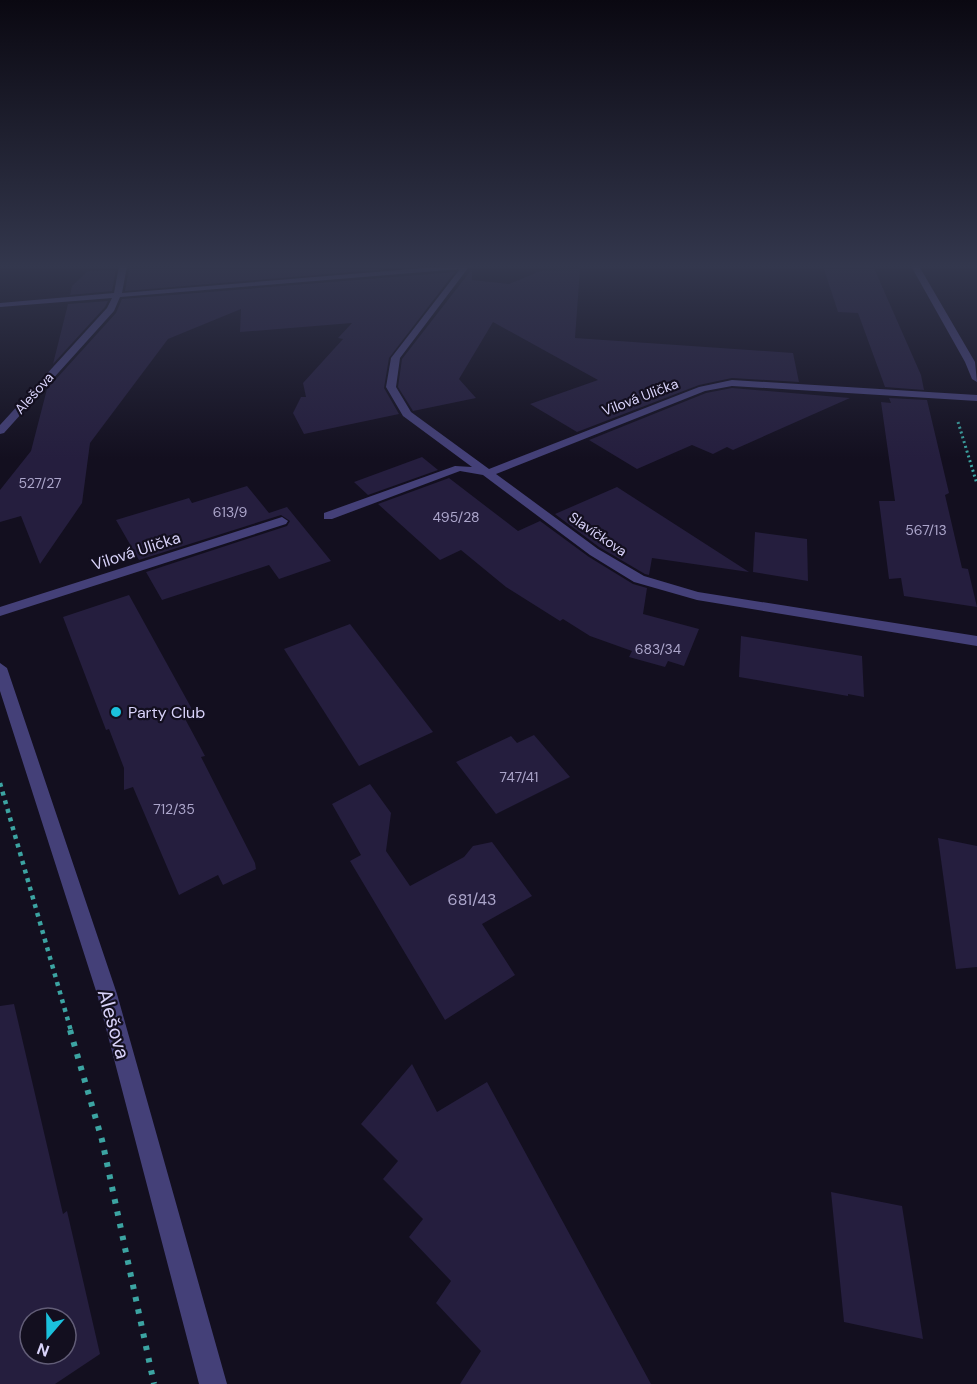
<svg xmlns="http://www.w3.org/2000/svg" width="977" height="1384" font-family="'DM Sans',sans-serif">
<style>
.building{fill:#251e3e;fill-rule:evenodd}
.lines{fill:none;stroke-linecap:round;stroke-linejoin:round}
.path-far2{stroke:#3ca4a2;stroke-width:3;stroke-dasharray:2 3;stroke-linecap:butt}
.path-far1{stroke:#3ca4a2;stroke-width:4.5;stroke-dasharray:4 5;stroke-linecap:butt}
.path{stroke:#3ca4a2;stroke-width:6;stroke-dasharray:4.5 8;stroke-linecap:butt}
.minor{fill:#444078;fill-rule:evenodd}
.tertiary{fill:#444078;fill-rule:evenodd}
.poi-dot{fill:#1bc1dd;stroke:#130f1f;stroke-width:2}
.labels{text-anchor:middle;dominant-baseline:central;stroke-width:4.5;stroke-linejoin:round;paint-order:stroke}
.far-street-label{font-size:14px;fill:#d9d3fa;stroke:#130f1f}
.number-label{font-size:14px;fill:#aca6cb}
.street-label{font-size:16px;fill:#d9d3fa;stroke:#130f1f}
.poi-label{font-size:16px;fill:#d9d3fa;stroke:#130f1f;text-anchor:start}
.near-number-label{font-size:16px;fill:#aca6cb}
.near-street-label{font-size:20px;fill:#d9d3fa;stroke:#130f1f}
</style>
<rect width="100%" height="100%" fill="#130f1f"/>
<g class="building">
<path d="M181 266H424L125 291 129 269Z"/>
<path d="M823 266H873L921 375 924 390 885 387 858 313 838 312Z"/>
<path d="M472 269V280L509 284 543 270 580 269 575 338 793 353 799 382 732 378 699 385 577 432 530 404 598 380 493 322 459 379 476 398 413 411 398 387 402 359Z"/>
<path d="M116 270 112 291 70 295 72 286 88 271Z"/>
<path d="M455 272 389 358 384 388 399 414 304 434 293 413 301 397H306L303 383 343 339 338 338 352 323 240 332 241 309 168 339 90 443 82 503 40 564 21 516 0 522V490L31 451 47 389 116 313 122 299Z"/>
<path d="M108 301 105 307 53 364 68 304Z"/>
<path d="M732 388 850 398 733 450 727 447 713 454 692 445 637 469 589 440 706 393Z"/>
<path d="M889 398 927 400 949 493 945 495 962 568 968 569 977 607 904 596 901 578 889 579 879 501H895L881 402 891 403Z"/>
<path d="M422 457 438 470 368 495 354 482Z"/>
<path d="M449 478 518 531 540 521 589 557 633 584 647 588 643 614 699 629 684 666 668 661 665 667 629 657 632 651 590 636 563 619 560 621 506 587 461 550 440 560 378 504Z"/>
<path d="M247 486 269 513 287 507 331 561 279 579 269 565 162 600 146 572 287 526 290 521 281 515 139 560 116 520 189 498 192 503Z"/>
<path d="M617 487 749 572 652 558 649 575 645 574 599 547 555 514Z"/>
<path d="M755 532 807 539 808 581 753 572Z"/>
<path d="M129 595 193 711 183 715 205 756 201 757 255 863 256 869 223 885 218 875 179 895 133 787 124 790V768L109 729 106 730 63 617Z"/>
<path d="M350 624 433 732 359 766 284 649Z"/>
<path d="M741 636 862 656 864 697 848 694V696L739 677Z"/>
<path d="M534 735 570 777 496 814 456 762 511 736 517 743Z"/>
<path d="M370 784 391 813 386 851 410 886 464 857 473 846 492 842 532 896 482 924 515 975 445 1020 350 861 361 855 332 804Z"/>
<path d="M938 838 977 846V967L956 969Z"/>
<path d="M14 1004 63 1214 67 1211 100 1354 55 1384H0V1006ZM30 1318H66V1354H30Z"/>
<path d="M412 1064 437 1112 487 1082 651 1384H460L481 1351 436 1303 451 1281 409 1237 423 1219 383 1179 398 1161 361 1124Z"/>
<path d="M831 1192 902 1206 923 1339 844 1322Z"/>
</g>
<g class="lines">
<path class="path-far2" d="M958 422 977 484"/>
<path class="path-far1" d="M0 783 71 1031"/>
<path class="path" d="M70 1030 102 1140 154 1384"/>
<g class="minor">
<path d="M119 266H127L122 293 448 266H474L468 268 400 358 396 387 411 412 489 469 699 387 732 380 977 395V401L732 386 705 391 496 474 598 549 644 576 698 592 977 636V646L697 600 634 582 590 555 483 475 460 471 332 519H324V513L455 466 472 467 403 416 386 387 391 358 460 269 120 297 114 311 4 433 0 434V425L107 308 112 298 0 307V303L114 293Z"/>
<path d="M282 517 288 521 286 524 0 616V607Z"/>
<path d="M0 663 7 668 117 994 227 1384H199L97 994 0 691Z"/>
</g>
<path class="tertiary" d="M911 266H919L975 362 977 382 972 379 965 362Z"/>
</g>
<linearGradient id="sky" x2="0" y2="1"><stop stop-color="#0a0811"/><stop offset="0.58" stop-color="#33374d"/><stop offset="1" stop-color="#33374d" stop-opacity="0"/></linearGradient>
<rect width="977" height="459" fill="url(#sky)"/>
<circle class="poi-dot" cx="116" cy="712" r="6"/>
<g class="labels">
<g class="far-street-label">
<text transform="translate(34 393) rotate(-48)">Alešova</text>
<text transform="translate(640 397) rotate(-21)">Vilová Ulička</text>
<text transform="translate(598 534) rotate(34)">Slavíčkova</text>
</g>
<g class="number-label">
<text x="40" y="483">527/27</text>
<text x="230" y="512">613/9</text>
<text x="456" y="517">495/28</text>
<text x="926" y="530">567/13</text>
<text x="658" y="649">683/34</text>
<text x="519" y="777">747/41</text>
<text x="174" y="809">712/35</text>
</g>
<g class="street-label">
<text transform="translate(136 551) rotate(-18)">Vilová Ulička</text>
</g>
<g class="poi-label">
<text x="128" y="712">Party Club</text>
</g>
<g class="near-number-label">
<text x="472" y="899">681/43</text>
</g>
<g class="near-street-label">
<text transform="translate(114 1024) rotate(74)">Alešova</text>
</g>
</g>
<g transform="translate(48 1336) rotate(200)"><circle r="28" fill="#130f1f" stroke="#625d77" stroke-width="1.5"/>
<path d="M0-4.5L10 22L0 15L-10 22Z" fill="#1bc1dd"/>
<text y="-9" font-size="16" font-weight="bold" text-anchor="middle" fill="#d9d3fa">N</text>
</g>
</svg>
